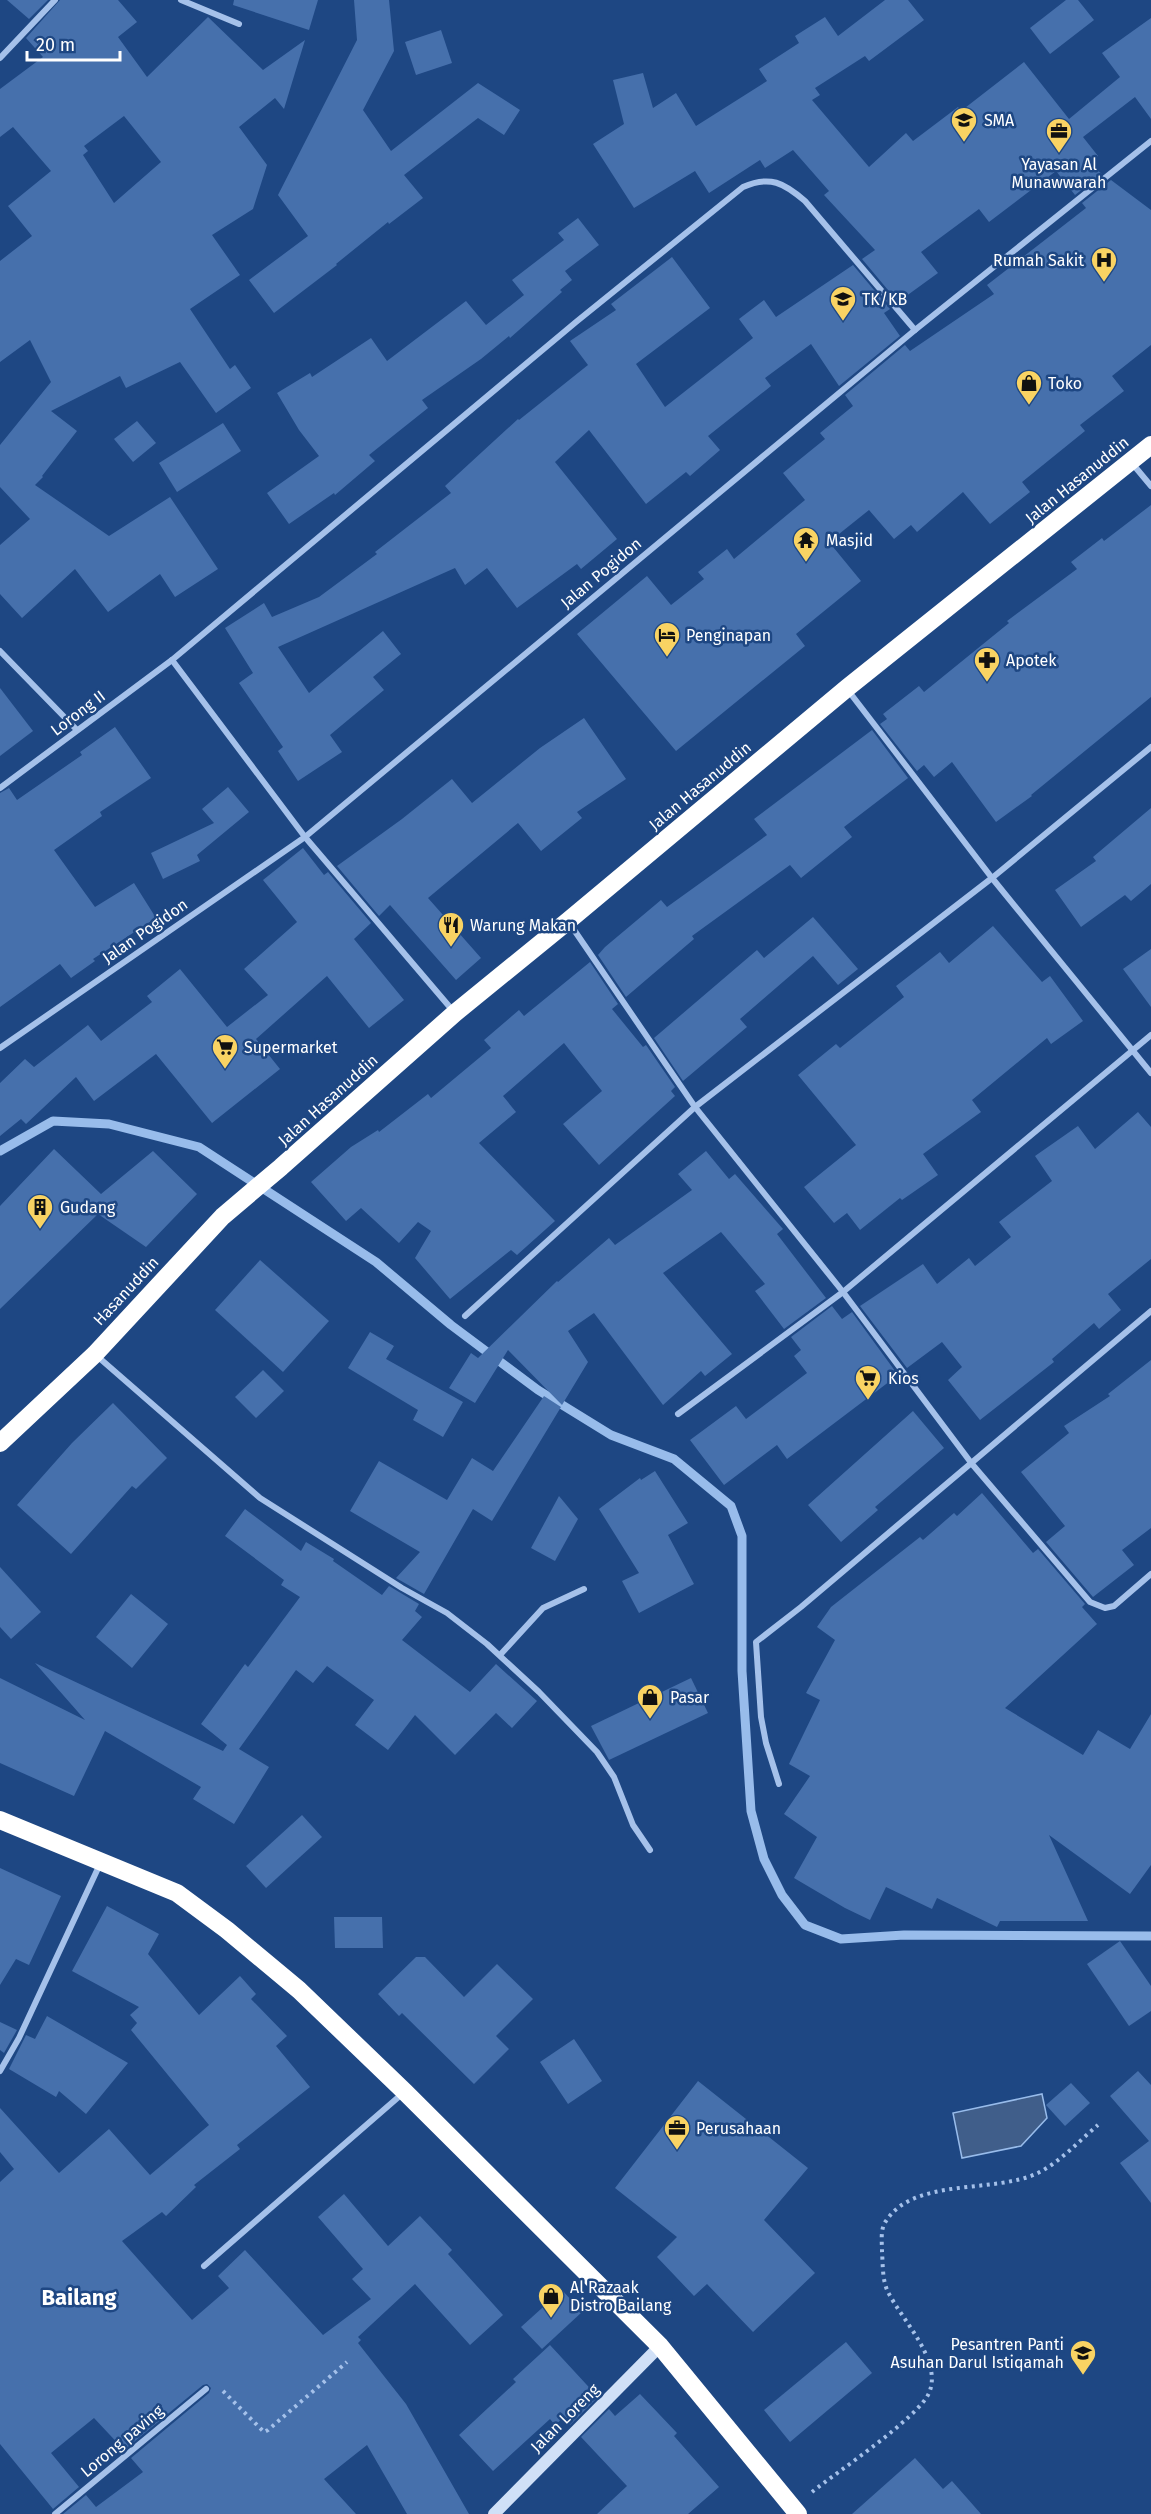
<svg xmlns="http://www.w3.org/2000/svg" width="1151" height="2514" font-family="'Fira Sans',sans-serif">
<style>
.water{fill:#405e8a;stroke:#98bceb;stroke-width:1.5}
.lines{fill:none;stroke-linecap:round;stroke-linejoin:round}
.stream{stroke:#98bceb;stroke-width:9}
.building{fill:#4670ac;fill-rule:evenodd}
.path{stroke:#a5c1ea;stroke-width:4;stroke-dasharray:3 4.5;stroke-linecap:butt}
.street{stroke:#a5c1ea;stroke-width:6}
.secondary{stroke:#d0e0f7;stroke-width:12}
.highway{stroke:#fff;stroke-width:18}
.labels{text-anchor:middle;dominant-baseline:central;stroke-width:5;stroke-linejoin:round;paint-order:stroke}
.poi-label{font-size:16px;fill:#fff;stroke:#1e4783;text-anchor:start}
.street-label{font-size:16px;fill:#fff;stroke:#1e4783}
.district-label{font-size:22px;font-weight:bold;fill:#fff;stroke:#1e4783}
</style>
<rect width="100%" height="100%" fill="#1e4783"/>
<path class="water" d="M1042 2094 1047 2118 1021 2146 962 2158 953 2113Z"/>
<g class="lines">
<path class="stream" d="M0 1151 53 1121 109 1124 199 1147 376 1262 451 1325 538 1390 611 1435 674 1459 731 1506 742 1536V1671L751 1811 764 1859 782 1895 805 1925 841 1939 904 1935 1151 1936"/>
</g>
<g class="building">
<path d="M7 0H48L29 19Z"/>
<path d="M60 0H118L137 22 118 37 147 77 208 17 263 70 305 40 284 109 275 98 239 127 267 165 253 209 212 235 240 275 190 309 230 369 235 365 251 388 216 413 180 362 126 388 120 376 51 411 77 431 42 476 43 477 35 485 109 536 170 497 218 569 175 597 160 574 108 612 75 569 22 618 0 594V545L30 519 0 487V445L51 382 30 340 0 362V261L32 236 8 206 51 171 13 127 0 137V89L43 57 26 38ZM124 116 161 162 114 203 83 155 88 151 84 146Z"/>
<path d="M234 0H318L309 30 233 5Z"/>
<path d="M354 0H389L394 51 363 110 391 151 478 83 520 110 504 135 478 118 404 175 423 198 389 224 388 222 336 264 337 265 274 313 249 280 308 236 278 195 357 40Z"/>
<path d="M885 0H908L924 20 869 61 865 56 815 88 820 95 812 100 869 167 906 133 913 141 958 107 961 111 1024 62 1069 119 1120 77 1102 53 1151 18V119L1135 97 1083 137 1098 156 1088 163 1102 174 1075 195 1056 171 989 222 979 209 921 252 938 273 898 302 862 259 875 250 824 195 829 191 793 150 765 168 760 160 709 193 695 171 634 208 593 144 624 124 613 80 643 73 653 108 676 93 696 126 767 81 759 69 799 43 795 36 825 17 838 36Z"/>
<path d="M1066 0H1078L1094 20 1050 54 1030 28Z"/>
<path d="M441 30 452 63 416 75 405 42Z"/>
<path d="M1111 180 1151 210V345L1112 376 1124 391 1080 425 1085 431 1022 482 1030 492 990 524 963 492 917 532 911 525 894 539 869 510 829 542 861 581 796 634 805 646 676 751 577 634 647 576 671 605 704 579 698 572 727 549 734 559 805 500 783 473 825 439 820 433 853 406 845 395 905 345 910 351 994 294 987 285 1086 208 1082 203Z"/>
<path d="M578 218 599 245 565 271 572 280 560 290 562 292 510 338 509 336 481 359 422 400 428 408 369 455 375 461 335 495 334 493 289 524 267 493 319 456 299 430 277 393 310 373 312 377 371 338 387 361 466 301 486 325 524 295 512 280 564 240 558 233Z"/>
<path d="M672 257 710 308 636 364 665 407 753 338 739 319 764 300 776 317 853 265 890 309 884 313 900 336 839 386 811 344 765 378 771 386 708 436 720 450 690 476 686 472 646 504 589 430 555 462 617 539 581 569 577 564 517 608 487 568 465 585 455 568 278 647 309 693 383 631 401 654 373 677 384 690 330 735 342 752 298 781 278 751 283 747 239 683 253 673 225 628 264 603 272 617 319 597 377 554 375 552 451 493 445 486 518 419 519 420 588 365 570 341 616 310 611 304Z"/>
<path d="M137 421 156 443 133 462 114 439Z"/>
<path d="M223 423 241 451 177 492 159 463Z"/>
<path d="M1151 505V697L1031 795 1032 796 996 822 952 762 934 777 924 765 917 771 880 724 887 719 883 714 919 686 924 692 1009 623 1007 621 1077 569 1071 562 1102 538 1104 541Z"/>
<path d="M0 688 33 731 0 756Z"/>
<path d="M584 718 626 779 577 812 582 818 541 851 518 823 428 898 481 958 456 980 390 905 379 916 337 866 402 819 452 779 472 803 540 748Z"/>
<path d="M115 727 151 778 100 812 102 816 54 850 95 907 134 883 156 918 93 959 95 961 71 978 60 964 0 1007V793L9 788 17 800 82 755 80 752Z"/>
<path d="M872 730 908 778 844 827 852 837 801 878 790 865 692 936 694 939 626 997 598 955 605 947 661 900 667 907 767 835 754 819Z"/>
<path d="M228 787 249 812 197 855 200 861 163 879 151 853 214 823 202 809Z"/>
<path d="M1151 808V884L1131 901 1125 895 1081 927 1055 890 1096 861 1093 857Z"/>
<path d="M303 848 324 875 328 872 371 923 354 939 404 1000 369 1028 327 976 256 1039 280 1069 212 1123 156 1054 94 1101 76 1077 26 1124 21 1119 0 1136V1083L25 1059 34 1067 88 1025 101 1041 152 1002 147 996 180 969 227 1027 268 995 244 969 297 922 263 880Z"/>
<path d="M813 917 858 969 838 985 813 956 740 1019 747 1027 683 1081 654 1038 757 950 764 958Z"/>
<path d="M993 926 1042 982 1050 976 1083 1021 1051 1044 1047 1038 972 1100 981 1112 923 1154 938 1175 902 1200 900 1198 860 1230 847 1213 834 1223 804 1187 856 1145 798 1075 836 1044 840 1048 904 997 896 986 940 952 949 963Z"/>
<path d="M1151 949V1007L1123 969Z"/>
<path d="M590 962 618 1004 612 1009 643 1047 646 1045 675 1087 671 1091 675 1096 599 1165 563 1124 602 1091 564 1043 503 1096 516 1112 479 1143 555 1221 517 1255 511 1250 450 1299 415 1258 431 1231 418 1222 399 1243 361 1208 346 1221 311 1182 351 1147 378 1130 379 1132 428 1094 431 1098 491 1048 484 1040 519 1010 524 1016Z"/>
<path d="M1138 1112 1151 1127V1259L1108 1294 1121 1310 1099 1329 1094 1323 1052 1359 1054 1362 980 1420 948 1380 962 1367 942 1342 907 1368 860 1306 923 1264 937 1284 969 1258 975 1266 1011 1237 999 1222 1052 1181 1035 1156 1078 1126 1095 1149Z"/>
<path d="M54 1149 101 1194 153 1151 197 1194 146 1247 98 1214 0 1309V1206Z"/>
<path d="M706 1151 729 1179 735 1174 783 1229 777 1234 826 1298 784 1329 755 1291 765 1284 721 1232 663 1273 732 1354 705 1376 701 1371 663 1405 594 1313 568 1331 588 1362 562 1405 508 1350 475 1403 449 1388 471 1353 478 1358 557 1281 558 1282 609 1238 615 1245 692 1190 678 1174Z"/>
<path d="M260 1260 329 1321 283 1372 215 1310Z"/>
<path d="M832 1306 842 1319 852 1312 898 1375 787 1459 777 1445 724 1485 690 1440 736 1406 746 1419 807 1373 794 1356 801 1350 791 1337Z"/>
<path d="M370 1332 394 1346 386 1359 463 1402 443 1437 413 1420 418 1410 348 1368Z"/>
<path d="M1151 1360V1528L1122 1550 1134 1565 1093 1597 1046 1542 1065 1526 1021 1472 1069 1433 1064 1426 1110 1396 1108 1394Z"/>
<path d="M263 1370 284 1391 256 1418 235 1397Z"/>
<path d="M544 1396 561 1407 492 1521 473 1509 424 1594 396 1578 420 1552 350 1511 379 1461 447 1500 472 1458 493 1471Z"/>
<path d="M113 1403 167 1458 136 1489 132 1486 71 1554 17 1505 72 1443Z"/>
<path d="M913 1411 944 1448 875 1507 878 1510 841 1542 808 1505Z"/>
<path d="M655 1471 688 1523 668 1535 694 1584 639 1613 622 1581 639 1573 599 1509 640 1478 641 1480Z"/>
<path d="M982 1493 1033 1553 1038 1549 1085 1604 1082 1607 1097 1624 1005 1708 1083 1755 1098 1730 1130 1749 1151 1714V1865L1130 1894 1049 1835 1088 1921H1000L997 1927 937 1898 932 1909 886 1887 870 1920 845 1908 794 1878 817 1837 784 1814 810 1776 789 1764 820 1700 806 1693 835 1640 817 1627 831 1607 920 1537 923 1540 954 1513 957 1516Z"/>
<path d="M559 1496 578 1519 555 1561 531 1548Z"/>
<path d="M245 1509 301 1551 306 1542 334 1559 333 1561 382 1595 389 1586 419 1604 415 1611 422 1617 402 1640 470 1692 496 1664 537 1701 512 1728 496 1713 455 1755 415 1715 388 1750 355 1725 374 1700 327 1666 313 1683 296 1670 239 1749 269 1767 234 1824 193 1799 201 1787 105 1731 74 1796 0 1763V1678L85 1720 35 1663 223 1751 227 1745 201 1724 245 1664 248 1667 300 1597 281 1585 284 1580 225 1536Z"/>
<path d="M0 1567 41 1612 11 1639 0 1627Z"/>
<path d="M131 1594 168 1624 132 1668 96 1637Z"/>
<path d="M691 1678 708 1713 609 1760 591 1726Z"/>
<path d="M302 1815 322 1837 266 1888 246 1866Z"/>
<path d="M0 1868 61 1896 29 1965 16 1959 0 1985Z"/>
<path d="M107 1906 159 1934 148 1954 199 2015 240 1976 256 1994 251 1999 287 2036 276 2046 310 2087 237 2145 240 2149 194 2185 196 2187 166 2216 162 2212 122 2241 192 2320 229 2288 218 2276 245 2250 323 2335 371 2299 352 2279 363 2269 318 2217 344 2194 388 2246 420 2216 452 2250 448 2254 503 2315 470 2345 415 2284 358 2337 361 2340 358 2343 406 2404 469 2514H407L367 2445 324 2479 356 2514H63L86 2495 96 2507 143 2472 131 2458 209 2393 211 2388 207 2384 203 2385 124 2450 94 2418 51 2453 79 2487 53 2509 0 2444V2182L14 2169 0 2152V2108L59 2173 109 2129 150 2175 209 2125 131 2030 137 2023 130 2015 139 2007 72 1971Z"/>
<path d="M334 1917H382L383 1948H335Z"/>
<path d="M1120 1941 1151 1986V2011L1129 2026 1087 1964Z"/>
<path d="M416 1957H425L464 1997 497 1964 533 1999 496 2036 509 2049 474 2084 402 2013 399 2016 378 1994Z"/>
<path d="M47 2016 128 2063 86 2114 59 2091 56 2097 9 2069 26 2035 35 2039Z"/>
<path d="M0 2022 17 2030 4 2053 0 2050Z"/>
<path d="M574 2039 602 2081 568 2104 540 2062Z"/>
<path d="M1138 2071 1151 2085V2203L1120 2163 1149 2141 1110 2096Z"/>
<path d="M698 2081 808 2168 764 2220 815 2273 753 2332 707 2284 694 2296 657 2257 677 2237 615 2188Z"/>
<path d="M1071 2083 1090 2103 1065 2126 1046 2105Z"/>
<path d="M562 2290 582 2312 542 2349 521 2327Z"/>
<path d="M846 2342 872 2373 790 2442 764 2410Z"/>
<path d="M550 2345 598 2397 570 2425 563 2418 555 2425 550 2419 493 2471 459 2435 516 2382 513 2379Z"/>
<path d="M640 2394 677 2433 674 2436 719 2487 688 2514H597L627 2486 581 2437 609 2409 615 2416Z"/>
<path d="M915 2458 943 2489 952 2481 981 2514H852Z"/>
</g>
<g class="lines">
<g class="path">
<path d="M223 2391 264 2432 268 2430 347 2362"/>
<path d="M812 2492C837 2472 918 2418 929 2393 943 2361 902 2320 888 2292 882 2280 883 2264 882 2252 882 2242 880 2229 886 2221 914 2177 994 2194 1038 2173 1060 2162 1079 2141 1098 2125"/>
</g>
<g class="street">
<path d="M181 0 239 24"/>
<path d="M0 58 55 0"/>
<path d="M1131 462 1151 486"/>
<path d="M0 651 77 730"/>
<path d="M847 689 992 878 1151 1073"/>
<path d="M0 788 172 660 576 322 743 187C770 175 784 183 805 201L915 330"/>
<path d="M570 924 695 1107 843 1292 972 1464 1090 1602 1105 1608 1114 1606 1151 1574"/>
<path d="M454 1012 305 837 915 330 1151 141"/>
<path d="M0 1048 305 837 172 660"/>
<path d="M465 1316 695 1107 992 878 1151 747"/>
<path d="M97 1356 260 1498 402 1588 447 1613 487 1644 539 1692 597 1752 614 1777 633 1825 650 1850"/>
<path d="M678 1414 843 1292 1151 1035"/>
<path d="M500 1655 543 1608 584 1589"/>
<path d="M779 1784 766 1743 761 1717 756 1642 801 1607 1151 1311"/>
<path d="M0 2071 19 2038 100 1864"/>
<path d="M204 2266 402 2094"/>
<path d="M55 2514 206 2389"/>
</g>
<path class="secondary" d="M494 2514 660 2346"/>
<g class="highway">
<path d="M0 1443 95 1354 223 1216 281 1167 455 1013 568 921 847 688 1151 445"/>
<path d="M0 1820 177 1893 227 1930 299 1990 405 2092 660 2346 798 2514"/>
</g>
</g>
<defs>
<g id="school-pin" transform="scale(1.35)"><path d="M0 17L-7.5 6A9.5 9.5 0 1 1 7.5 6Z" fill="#f9d363" stroke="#1e4783"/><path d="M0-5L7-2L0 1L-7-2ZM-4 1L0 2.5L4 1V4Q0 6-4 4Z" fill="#111"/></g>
<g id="office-pin" transform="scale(1.35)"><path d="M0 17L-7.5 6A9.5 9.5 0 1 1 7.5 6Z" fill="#f9d363" stroke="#1e4783"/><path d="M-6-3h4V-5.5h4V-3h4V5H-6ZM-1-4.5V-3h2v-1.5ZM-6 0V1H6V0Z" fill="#111"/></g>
<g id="hospital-pin" transform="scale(1.35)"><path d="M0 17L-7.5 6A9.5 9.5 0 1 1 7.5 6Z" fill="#f9d363" stroke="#1e4783"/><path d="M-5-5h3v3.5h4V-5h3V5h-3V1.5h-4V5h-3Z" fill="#111"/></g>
<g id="shop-pin" transform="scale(1.35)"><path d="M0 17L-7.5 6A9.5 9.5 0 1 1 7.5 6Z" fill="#f9d363" stroke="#1e4783"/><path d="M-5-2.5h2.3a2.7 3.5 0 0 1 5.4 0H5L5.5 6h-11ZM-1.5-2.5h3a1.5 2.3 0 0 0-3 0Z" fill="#111"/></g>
<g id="temple-pin" transform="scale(1.35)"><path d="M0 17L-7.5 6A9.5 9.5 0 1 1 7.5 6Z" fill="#f9d363" stroke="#1e4783"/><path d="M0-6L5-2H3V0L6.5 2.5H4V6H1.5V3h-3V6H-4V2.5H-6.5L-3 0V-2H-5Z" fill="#111"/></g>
<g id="hotel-pin" transform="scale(1.35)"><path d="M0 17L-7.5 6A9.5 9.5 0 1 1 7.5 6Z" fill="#f9d363" stroke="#1e4783"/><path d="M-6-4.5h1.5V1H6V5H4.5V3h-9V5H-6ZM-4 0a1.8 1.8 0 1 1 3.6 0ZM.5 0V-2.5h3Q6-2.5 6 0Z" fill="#111"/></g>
<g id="pharmacy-pin" transform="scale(1.35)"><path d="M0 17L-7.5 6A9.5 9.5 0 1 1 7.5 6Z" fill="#f9d363" stroke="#1e4783"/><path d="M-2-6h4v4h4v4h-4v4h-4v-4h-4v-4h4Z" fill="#111"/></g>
<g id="restaurant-pin" transform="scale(1.35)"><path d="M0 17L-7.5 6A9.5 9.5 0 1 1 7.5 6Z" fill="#f9d363" stroke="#1e4783"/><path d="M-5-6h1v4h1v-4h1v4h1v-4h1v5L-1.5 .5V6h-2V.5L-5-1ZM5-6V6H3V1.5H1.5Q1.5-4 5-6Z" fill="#111"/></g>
<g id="supermarket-pin" transform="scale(1.35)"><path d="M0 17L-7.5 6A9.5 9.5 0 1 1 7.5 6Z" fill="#f9d363" stroke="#1e4783"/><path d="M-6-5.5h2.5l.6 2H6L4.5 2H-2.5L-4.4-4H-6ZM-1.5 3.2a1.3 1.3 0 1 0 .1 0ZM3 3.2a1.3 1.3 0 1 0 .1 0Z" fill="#111"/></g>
<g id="building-pin" transform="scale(1.35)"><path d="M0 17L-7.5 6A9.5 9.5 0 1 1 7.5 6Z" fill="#f9d363" stroke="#1e4783"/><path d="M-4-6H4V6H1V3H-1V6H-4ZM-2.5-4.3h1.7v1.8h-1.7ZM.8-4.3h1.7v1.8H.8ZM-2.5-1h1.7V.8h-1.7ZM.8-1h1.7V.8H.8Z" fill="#111"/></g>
</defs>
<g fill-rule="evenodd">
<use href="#school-pin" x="964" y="120"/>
<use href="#office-pin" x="1059" y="131"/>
<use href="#hospital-pin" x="1104" y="260"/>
<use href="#school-pin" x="843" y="299"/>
<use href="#shop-pin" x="1029" y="383"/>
<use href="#temple-pin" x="806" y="540"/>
<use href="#hotel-pin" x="667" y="635"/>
<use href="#pharmacy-pin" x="987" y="660"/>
<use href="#restaurant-pin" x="451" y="925"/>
<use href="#supermarket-pin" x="225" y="1047"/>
<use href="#building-pin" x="40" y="1207"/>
<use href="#supermarket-pin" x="868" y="1378"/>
<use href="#shop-pin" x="650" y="1697"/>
<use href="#office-pin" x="677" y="2128"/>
<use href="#shop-pin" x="551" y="2296"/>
<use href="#school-pin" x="1083" y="2353"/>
</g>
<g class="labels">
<g class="poi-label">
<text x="984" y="120">SMA</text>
<text x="1059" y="164" text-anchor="middle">Yayasan Al<tspan x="1059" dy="18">Munawwarah</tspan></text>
<text x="1084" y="260" text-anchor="end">Rumah Sakit</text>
<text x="862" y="299">TK/KB</text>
<text x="1048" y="383">Toko</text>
<text x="826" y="540">Masjid</text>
<text x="686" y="635">Penginapan</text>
<text x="1006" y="660">Apotek</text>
<text x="470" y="925">Warung Makan</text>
<text x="244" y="1047">Supermarket</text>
<text x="60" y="1207">Gudang</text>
<text x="888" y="1378">Kios</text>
<text x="670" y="1697">Pasar</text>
<text x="696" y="2128">Perusahaan</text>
<text x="570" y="2287">Al Razaak<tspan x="570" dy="18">Distro Bailang</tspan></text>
<text x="1064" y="2344" text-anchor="end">Pesantren Panti<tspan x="1064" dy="18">Asuhan Darul Istiqamah</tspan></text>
</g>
<g class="street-label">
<text transform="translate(1077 480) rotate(-39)">Jalan Hasanuddin</text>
<text transform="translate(601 573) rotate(-40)">Jalan Pogidon</text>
<text transform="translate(78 713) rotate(-37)">Lorong II</text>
<text transform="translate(700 786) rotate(-40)">Jalan Hasanuddin</text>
<text transform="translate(145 931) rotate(-35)">Jalan Pogidon</text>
<text transform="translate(328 1100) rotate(-42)">Jalan Hasanuddin</text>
<text transform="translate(126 1291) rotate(-47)">Hasanuddin</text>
<text transform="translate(565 2418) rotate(-45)">Jalan Loreng</text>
<text transform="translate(122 2441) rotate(-40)">Lorong paving</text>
</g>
<g class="district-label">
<text x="79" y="2297">Bailang</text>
</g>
</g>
<path d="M27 51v9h93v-9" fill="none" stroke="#ffffff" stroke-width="3"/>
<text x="36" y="51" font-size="18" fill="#ffffff" stroke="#1e4783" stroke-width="4.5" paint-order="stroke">20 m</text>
</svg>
